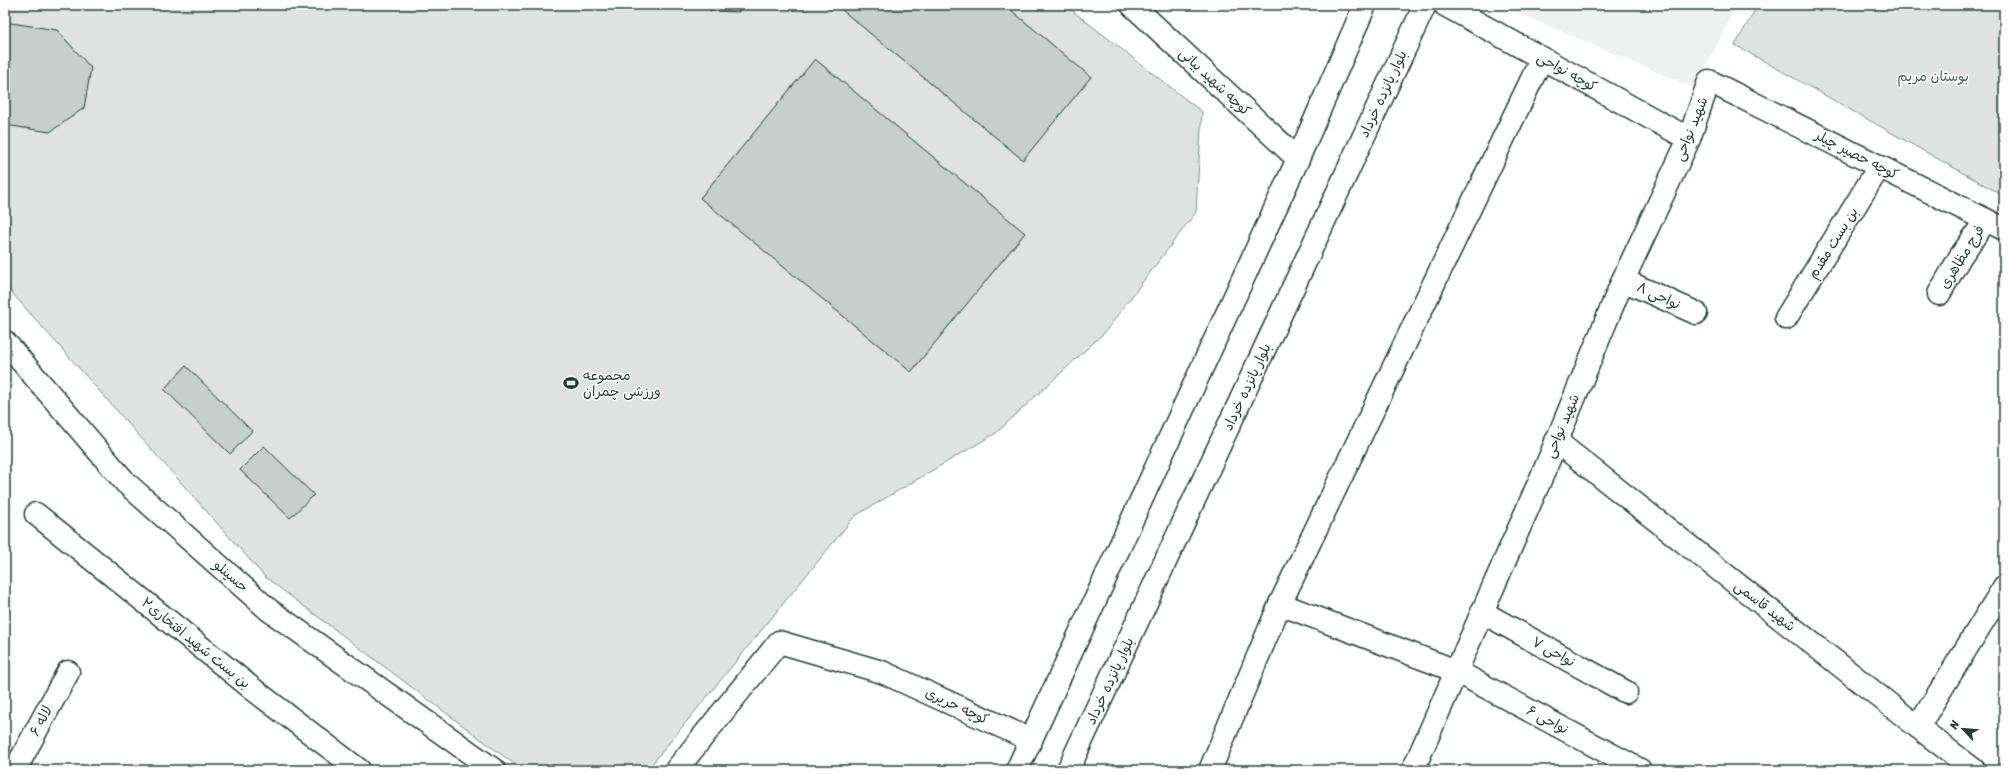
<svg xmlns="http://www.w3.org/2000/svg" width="2009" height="775" font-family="Sriracha,'Playpen Sans Arabic',sans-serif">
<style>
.built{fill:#eef1f0}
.green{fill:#dee3e2;stroke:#7e908b}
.building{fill:#c7cfcc;stroke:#1f3d34}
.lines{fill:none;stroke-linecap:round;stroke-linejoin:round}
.minor-casing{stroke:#1f3d34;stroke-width:25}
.major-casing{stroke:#1f3d34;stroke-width:25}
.minor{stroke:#fff;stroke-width:22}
.major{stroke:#fff;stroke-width:22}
.labels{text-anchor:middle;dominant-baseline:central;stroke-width:3;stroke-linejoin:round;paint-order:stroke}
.street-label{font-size:14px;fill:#1f3d34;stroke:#fff}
.park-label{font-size:14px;fill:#455e57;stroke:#fff}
.poi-label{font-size:14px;fill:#1f3d34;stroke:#fff;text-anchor:start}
</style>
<rect width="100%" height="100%" fill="#fff"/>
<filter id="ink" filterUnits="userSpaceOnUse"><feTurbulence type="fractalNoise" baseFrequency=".025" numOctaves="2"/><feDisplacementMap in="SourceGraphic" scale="8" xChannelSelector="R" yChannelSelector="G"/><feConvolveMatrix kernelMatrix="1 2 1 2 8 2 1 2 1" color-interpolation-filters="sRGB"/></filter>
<g filter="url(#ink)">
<path class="built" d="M1499 5H1737L1695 88Z"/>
<g class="green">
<path d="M5 5H1065L1202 112 1196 212 1104 333 996 433 855 516 647 770H522L265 577 5 285Z"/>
<path d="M1758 5H2004V196L1735 45Z"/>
</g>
<g class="building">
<path d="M710 5H739V12L710 11Z"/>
<path d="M836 5H1005L1091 77 1023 160Z"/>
<path d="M5 22 57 30 91 68 84 108 50 132 5 125Z"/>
<path d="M815 59 1025 233 911 372 700 198Z"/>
<path d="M186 366 252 431 230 454 164 389Z"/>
<path d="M264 446 314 495 290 518 240 470Z"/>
</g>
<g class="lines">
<g class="minor-casing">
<g id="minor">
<path d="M1132 5 1298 159"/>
<path d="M1445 5 1689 139"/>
<path d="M1623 280 1696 313"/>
<path d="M1939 294 1960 257 1986 220"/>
<path d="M1786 318 1879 167"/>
<path d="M5 342 126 483 269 610 494 770"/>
<path d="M1556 441 1918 727 1974 770"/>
<path d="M36 514 254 690 359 770"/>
<path d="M1280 604 1456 671 1640 770"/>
<path d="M1482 612 1626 692"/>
<path d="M1918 727 2004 587"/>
<path d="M15 770 68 672"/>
<path d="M676 770 779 642 882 672 1031 740"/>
<path d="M1210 770 1280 604 1542 58"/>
<path d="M1413 770 1545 469 1623 280 1689 139 1709 81 2004 229"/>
</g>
</g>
<g class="major-casing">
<g id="major">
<path d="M1017 770 1298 159 1365 5"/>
<path d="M1068 770 1425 5"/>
</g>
</g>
<use href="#minor" class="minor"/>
<use href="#major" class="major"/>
</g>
</g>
<defs>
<g id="stadium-bare" transform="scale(1.2)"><path d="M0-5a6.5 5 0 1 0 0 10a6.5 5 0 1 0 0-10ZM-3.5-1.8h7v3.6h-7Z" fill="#1f3d34" stroke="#fff" stroke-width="2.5" paint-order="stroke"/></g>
</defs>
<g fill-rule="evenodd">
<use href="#stadium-bare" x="571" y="383"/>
</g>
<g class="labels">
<g class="street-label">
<text transform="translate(1567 72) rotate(29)">کوچه نواحی</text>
<text transform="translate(1215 82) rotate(43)">کوچه شهید بیانی</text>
<text transform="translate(1383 94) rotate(-65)">بلوار پانزده خرداد</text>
<text transform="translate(1691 129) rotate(-68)">شهید نواحی</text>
<text transform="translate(1857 155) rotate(27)">کوچه حصیر چیلر</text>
<text transform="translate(1833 243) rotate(-58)">بن بست مقدم</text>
<text transform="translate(1962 257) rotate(-58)">فرج مظاهری</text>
<text transform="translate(1659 296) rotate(25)">نواحی ۸</text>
<text transform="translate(1247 387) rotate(-65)">بلوار پانزده خرداد</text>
<text transform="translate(1562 426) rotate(-67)">شهید نواحی</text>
<text transform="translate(231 576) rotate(41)">حسینلو</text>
<text transform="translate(1765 606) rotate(38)">شهید قاسمی</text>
<text transform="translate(196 643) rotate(39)">بن بست شهید افتخاری۲</text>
<text transform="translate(1554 652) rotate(29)">نواحی ۷</text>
<text transform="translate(1110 681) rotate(-65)">بلوار پانزده خرداد</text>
<text transform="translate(957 706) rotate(25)">کوچه حریری</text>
<text transform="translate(1548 720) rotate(28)">نواحی ۶</text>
<text transform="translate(41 721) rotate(-62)">لاله ۶</text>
</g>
<g class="park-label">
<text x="1933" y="76">بوستان مریم</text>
</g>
<g class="poi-label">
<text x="583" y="375">مجموعه<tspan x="583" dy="16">ورزشی چمران</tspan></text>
</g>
</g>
<rect width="2009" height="775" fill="none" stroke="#fff" stroke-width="20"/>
<rect x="10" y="10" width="1989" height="755" fill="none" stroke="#1f3d34" stroke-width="1.5" filter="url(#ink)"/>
<g transform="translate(1963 729) rotate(296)" stroke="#ffffff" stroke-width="3" paint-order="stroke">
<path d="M0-3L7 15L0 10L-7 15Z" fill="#1f3d34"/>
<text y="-6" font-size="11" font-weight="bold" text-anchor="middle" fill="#1f3d34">N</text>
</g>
</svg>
